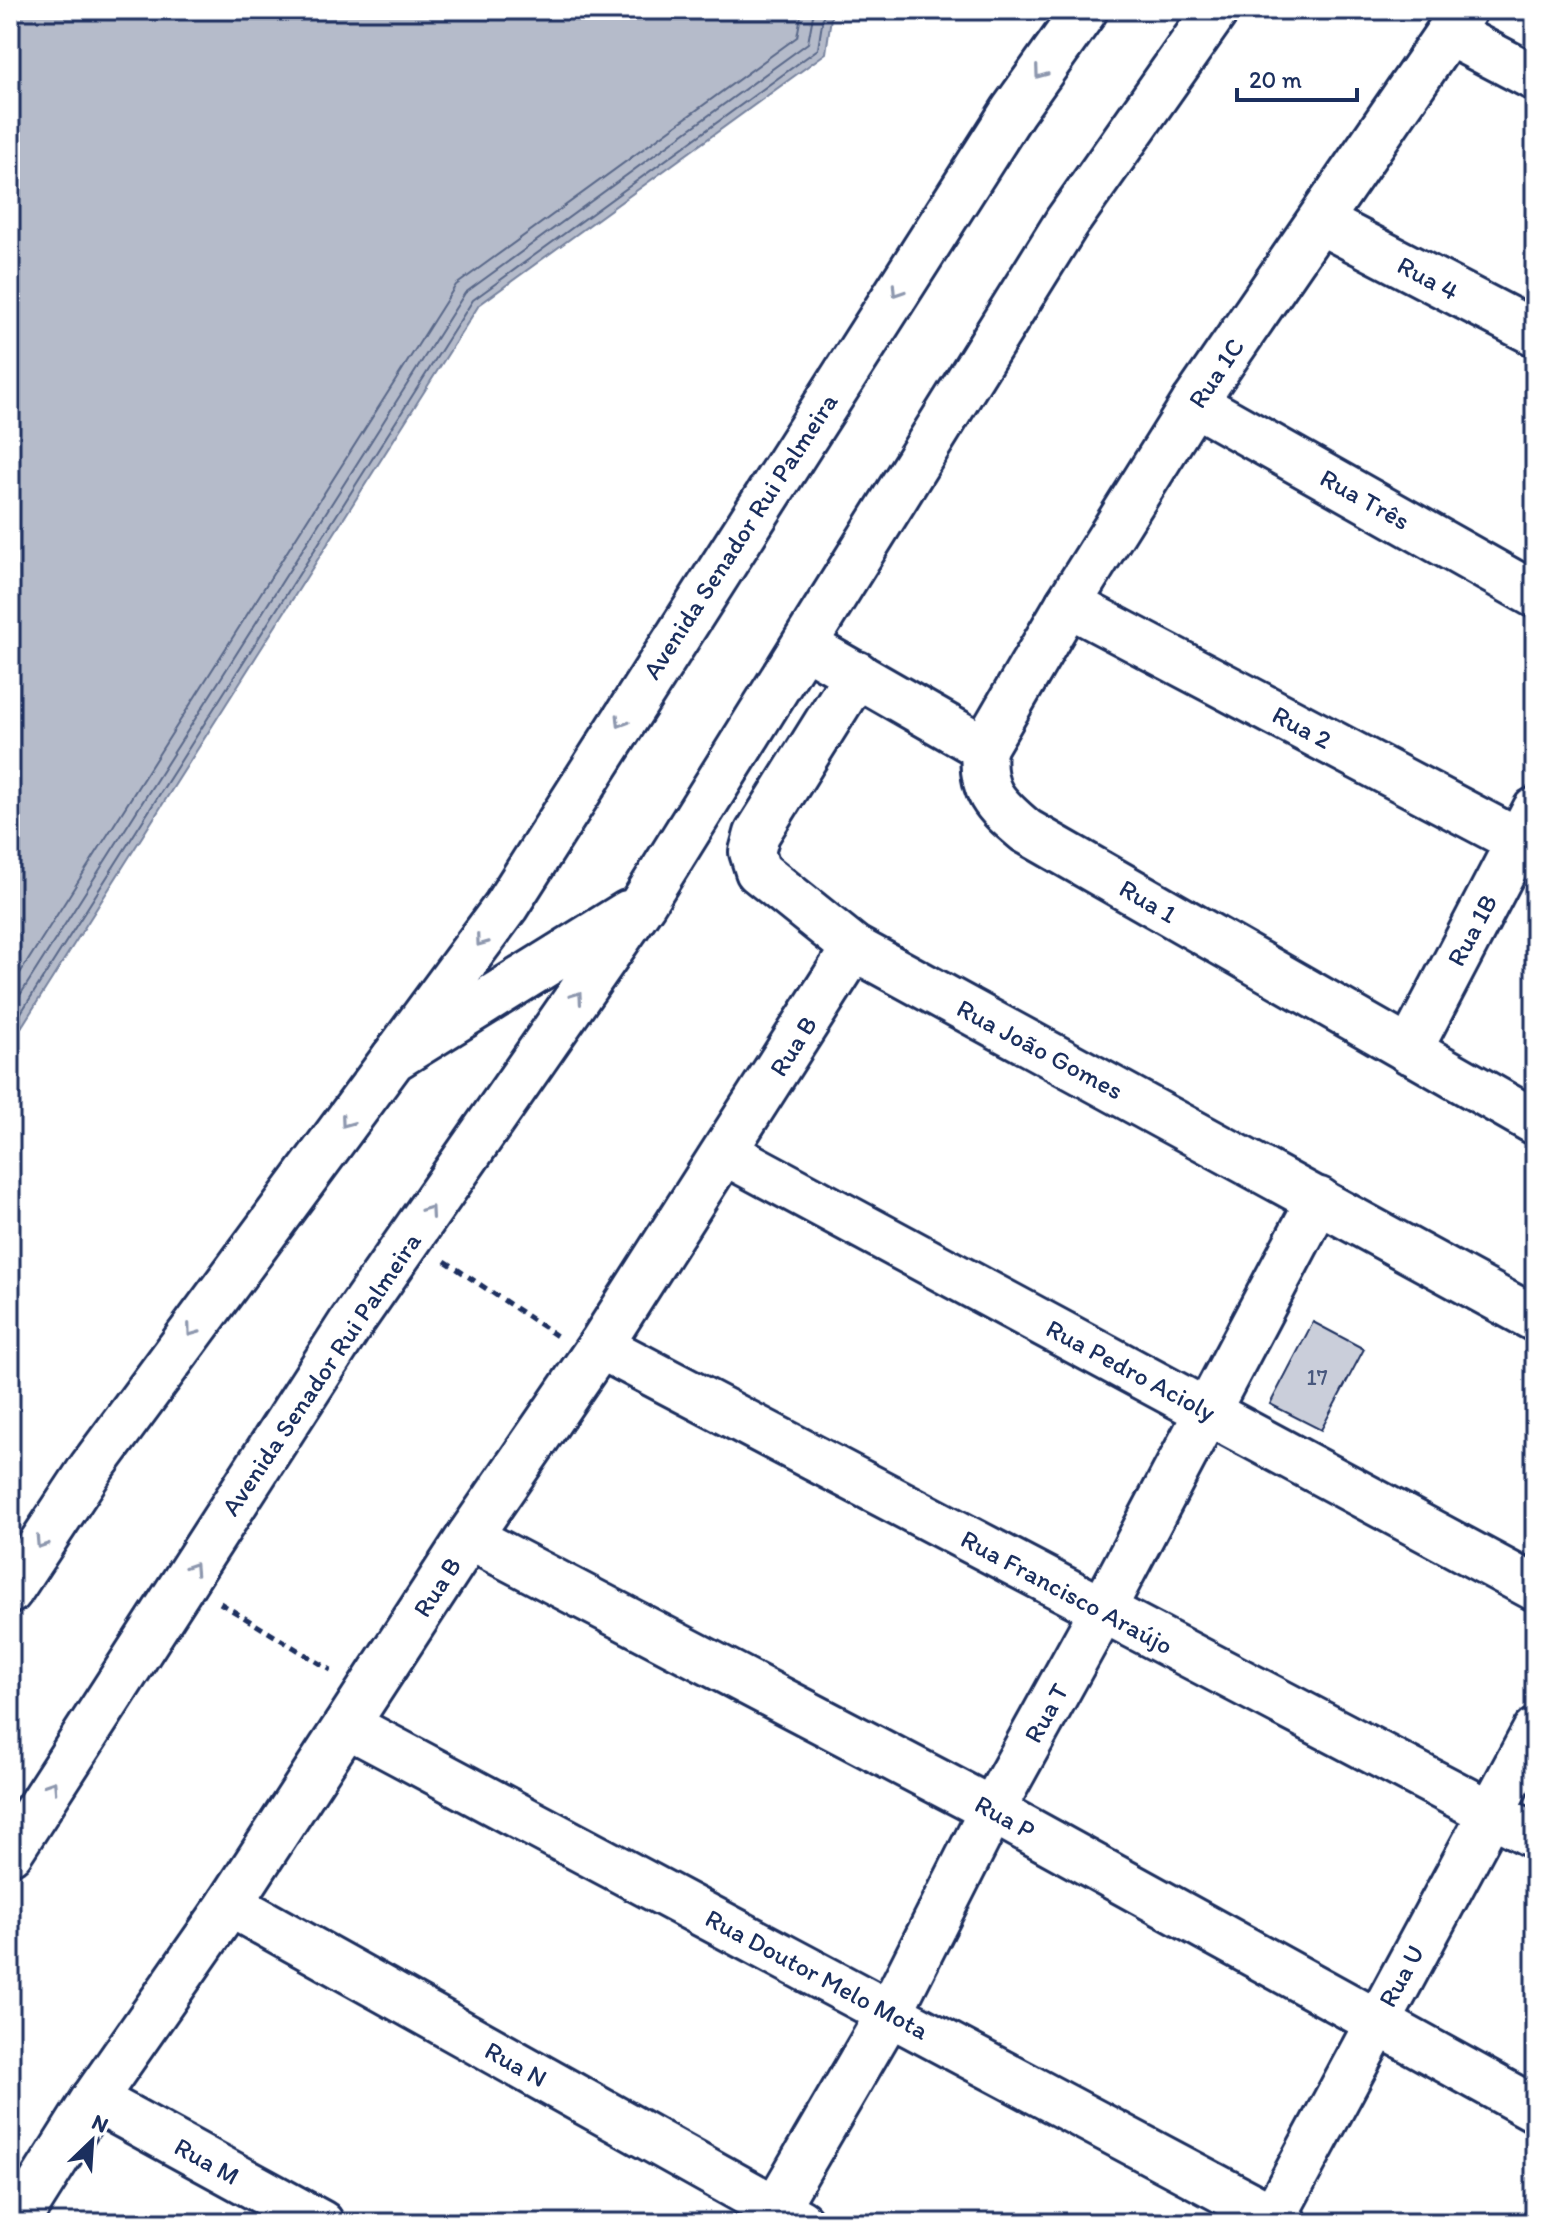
<svg xmlns="http://www.w3.org/2000/svg" width="1545" height="2233" font-family="Itim,sans-serif">
<style>
.water{fill:#b5bbca;stroke:#77839f;stroke-width:2}
.lines{fill:none;stroke-linecap:round;stroke-linejoin:round}
.shore{stroke:#596789;stroke-width:2}
.building{fill:#caceda;stroke:#1b2f5e;stroke-width:2}
.minor-casing{stroke:#1b2f5e;stroke-width:50}
.major-casing{stroke:#1b2f5e;stroke-width:50}
.path{stroke:#1b2f5e;stroke-width:5;stroke-dasharray:8 6;stroke-linecap:butt}
.minor{stroke:#fff;stroke-width:44}
.major{stroke:#fff;stroke-width:44}
.oneway{stroke:#8d97ae}
.labels{text-anchor:middle;dominant-baseline:central;stroke-width:6;stroke-linejoin:round;paint-order:stroke}
.number-label{font-size:22px;fill:#47577d}
.street-label{font-size:26px;fill:#1b2f5e;stroke:#fff}
</style>
<rect width="100%" height="100%" fill="#fff"/>
<filter id="ink" filterUnits="userSpaceOnUse"><feTurbulence type="fractalNoise" baseFrequency=".0125" numOctaves="2"/><feDisplacementMap in="SourceGraphic" scale="16" xChannelSelector="R" yChannelSelector="G"/><feConvolveMatrix kernelMatrix="1 2 1 2 8 2 1 2 1" color-interpolation-filters="sRGB"/></filter>
<g filter="url(#ink)">
<path class="water" d="M10 10H832L826 53 479 305 10 1045Z"/>
<g class="lines">
<g class="shore">
<path d="M10 989 456 285 797 37 802 10"/>
<path d="M10 1011 465 293 808 43 814 10"/>
<path d="M10 1030 473 300 818 49 824 10"/>
</g>
</g>
<path class="building" d="M1313 1322 1364 1349 1321 1430 1270 1404Z"/>
<g class="lines">
<g class="minor-casing">
<g id="minor">
<path d="M1449 33 1535 78"/>
<path d="M1321 222 1535 333"/>
<path d="M1194 403 1535 595"/>
<path d="M1068 604 1535 850"/>
<path d="M806 646 984 748C980 791 994 804 1026 831L1535 1122"/>
<path d="M857 674 757 834 752 852 758 871 854 948 1535 1319"/>
<path d="M984 748 1068 604 1194 403 1464 10"/>
<path d="M1409 1051 1535 810"/>
<path d="M393 1059 506 906 1013 111 1085 10"/>
<path d="M726 1153 1535 1588"/>
<path d="M600 1346 1535 1836"/>
<path d="M469 1537 992 1810 1535 2109"/>
<path d="M349 1726 1284 2223"/>
<path d="M230 1904 800 2222"/>
<path d="M94 2099 321 2223"/>
<path d="M16 2223 94 2099 230 1904 469 1537 600 1346 854 948"/>
<path d="M767 2223 890 2012 992 1810 1102 1611 1319 1200"/>
<path d="M1270 2223 1535 1731"/>
</g>
</g>
<g class="major-casing">
<g id="major">
<path d="M10 1591 92 1467 393 1059 628 913"/>
<path d="M10 1852 351 1323 643 903 1067 222 1216 10"/>
</g>
</g>
<g class="path">
<path d="M445 1261 557 1336"/>
<path d="M220 1603 331 1670"/>
</g>
<use href="#minor" class="minor"/>
<use href="#major" class="major"/>
</g>
<defs><path id="oneway-chevron" d="M-2-3.5L2.5 0L-2 3.5" fill="none" stroke-width="1.6" stroke-linecap="round" stroke-linejoin="round" transform="scale(2)"/></defs>
<g class="oneway">
<use href="#oneway-chevron" transform="translate(1040 73) rotate(126)"/>
<use href="#oneway-chevron" transform="translate(897 291) rotate(123)"/>
<use href="#oneway-chevron" transform="translate(621 722) rotate(122)"/>
<use href="#oneway-chevron" transform="translate(481 941) rotate(126)"/>
<use href="#oneway-chevron" transform="translate(577 997) rotate(-55)"/>
<use href="#oneway-chevron" transform="translate(346 1122) rotate(126)"/>
<use href="#oneway-chevron" transform="translate(429 1211) rotate(-55)"/>
<use href="#oneway-chevron" transform="translate(192 1331) rotate(126)"/>
<use href="#oneway-chevron" transform="translate(41 1543) rotate(123)"/>
<use href="#oneway-chevron" transform="translate(193 1568) rotate(-57)"/>
<use href="#oneway-chevron" transform="translate(52 1786) rotate(-57)"/>
</g>
</g>
<g class="labels">
<g class="number-label">
<text x="1317" y="1377">17</text>
</g>
<g class="street-label">
<text transform="translate(1428 278) rotate(28)">Rua 4</text>
<text transform="translate(1216 373) rotate(-56)">Rua 1C</text>
<text transform="translate(1365 499) rotate(29)">Rua Três</text>
<text transform="translate(740 536) rotate(-57)">Avenida Senador Rui Palmeira</text>
<text transform="translate(1302 727) rotate(28)">Rua 2</text>
<text transform="translate(1148 901) rotate(30)">Rua 1</text>
<text transform="translate(1472 930) rotate(-62)">Rua 1B</text>
<text transform="translate(793 1046) rotate(-58)">Rua B</text>
<text transform="translate(1040 1049) rotate(28)">Rua João Gomes</text>
<text transform="translate(1131 1370) rotate(28)">Rua Pedro Acioly</text>
<text transform="translate(321 1374) rotate(-56)">Avenida Senador Rui Palmeira</text>
<text transform="translate(437 1587) rotate(-57)">Rua B</text>
<text transform="translate(1067 1592) rotate(28)">Rua Francisco Araújo</text>
<text transform="translate(1046 1713) rotate(-61)">Rua T</text>
<text transform="translate(1005 1817) rotate(29)">Rua P</text>
<text transform="translate(817 1974) rotate(28)">Rua Doutor Melo Mota</text>
<text transform="translate(1401 1976) rotate(-61)">Rua U</text>
<text transform="translate(516 2064) rotate(29)">Rua N</text>
<text transform="translate(207 2161) rotate(29)">Rua M</text>
</g>
</g>
<rect width="1545" height="2233" fill="none" stroke="#fff" stroke-width="40"/>
<rect x="20" y="20" width="1505" height="2193" fill="none" stroke="#1b2f5e" stroke-width="3" filter="url(#ink)"/>
<g transform="translate(92 2141) rotate(25)" stroke="#ffffff" stroke-width="6" paint-order="stroke">
<path d="M0-6L14 30L0 20L-14 30Z" fill="#1b2f5e"/>
<text y="-12" font-size="22" font-weight="bold" text-anchor="middle" fill="#1b2f5e">N</text>
</g>
<path d="M1237 88v12h120v-12" fill="none" stroke="#1b2f5e" stroke-width="4"/>
<text x="1249" y="88" font-size="24" fill="#1b2f5e" stroke="#ffffff" stroke-width="6" paint-order="stroke">20 m</text>
</svg>
